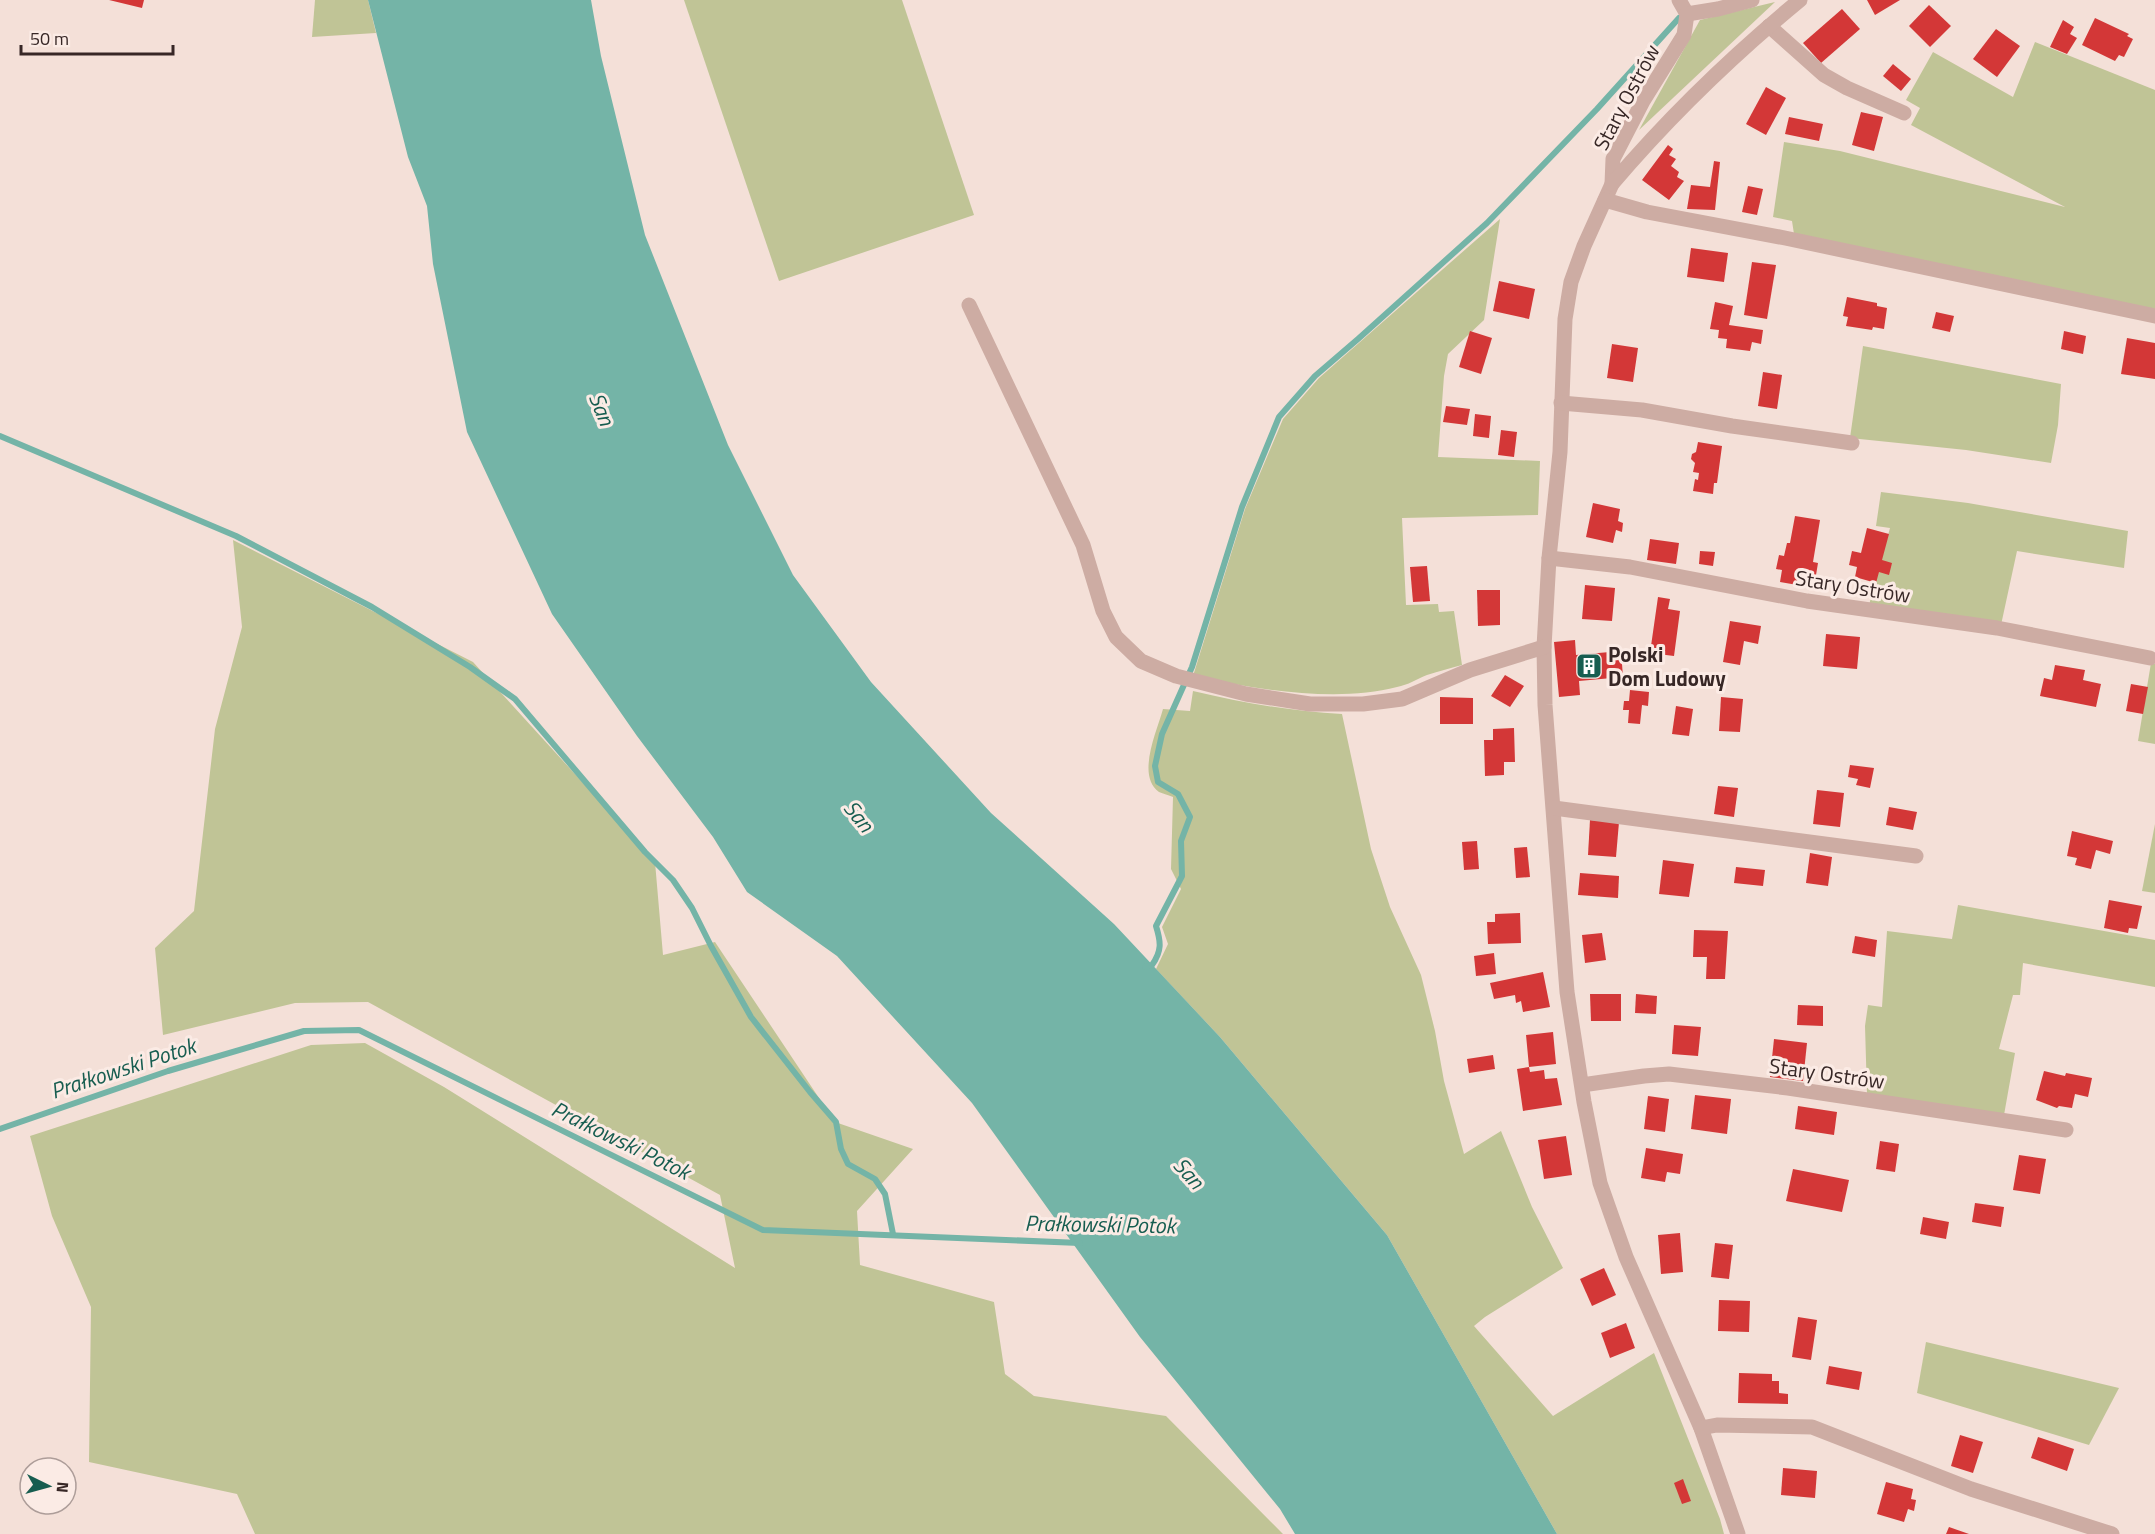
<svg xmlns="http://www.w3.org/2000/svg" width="2155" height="1534" font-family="'Titillium Web',sans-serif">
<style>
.green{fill:#c0c496}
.water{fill:#74b4a7}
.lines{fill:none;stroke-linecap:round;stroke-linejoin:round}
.stream{stroke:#74b4a7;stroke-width:6}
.building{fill:#d33737}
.minor{stroke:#cdaca3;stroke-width:15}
.labels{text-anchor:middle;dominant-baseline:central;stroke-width:6;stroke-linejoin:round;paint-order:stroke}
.street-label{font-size:21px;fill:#372726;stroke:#fbebe5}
.poi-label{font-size:21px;font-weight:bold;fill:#372726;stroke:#fbebe5;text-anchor:start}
.water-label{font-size:22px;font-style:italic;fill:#175d50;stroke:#fbebe5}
</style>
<rect width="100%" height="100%" fill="#f4e0d8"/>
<g class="green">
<path d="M315 0H368L376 33 312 37Z"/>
<path d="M684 0H902L974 215 779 281Z"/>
<path d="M1775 2 1639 130 1700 20Z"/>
<path d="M2035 42 2155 90V309L1794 234 1792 221 1773 217 1784 142 1840 151 2065 207 1911 125 1920 108 1906 100 1933 52 2013 97Z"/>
<path d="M1500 219 1484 320 1448 354 1444 376 1438 457 1540 461 1538 515 1402 518 1406 605 1438 604 1439 612 1454 611 1462 665C1451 668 1439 671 1427 675 1417 679 1408 685 1397 687 1336 703 1254 689 1193 676L1245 509 1283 419 1319 378Z"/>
<path d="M1863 346 2061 384 2058 425 2051 463 1966 450 1850 438Z"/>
<path d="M1881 492 1968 503 2128 531 2124 568 2017 551 2001 625 1869 605 1890 528 1876 526Z"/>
<path d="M233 540 473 662 655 862 663 955 715 942 835 1122 913 1149 857 1211 860 1265 994 1302 1005 1374 1034 1396 1166 1416 1283 1534H255L237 1494 89 1462 91 1307 52 1216 30 1136 311 1045 365 1043 444 1087 735 1268 720 1195 368 1002 295 1003 163 1035 155 948 194 911 215 729 242 627Z"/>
<path d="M2151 663 2155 664V744L2138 741Z"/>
<path d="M1193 691C1243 703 1291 711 1342 714L1371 849 1390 907 1421 975 1435 1031 1444 1081 1464 1154 1501 1131 1532 1207 1563 1268 1485 1317 1474 1326 1553 1416 1654 1353 1720 1519 1724 1534H1557L1387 1235 1220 1037 1156 969 1168 944 1162 927 1181 889 1171 869 1173 797C1169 795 1163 794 1159 792 1136 776 1157 731 1163 709L1190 711Z"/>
<path d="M2155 824V893L2142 891Z"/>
<path d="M1958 905 2155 940V987L2023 963 2020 995H2013L1999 1049 2015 1053 2004 1115 1867 1094 1865 1026 1868 1005 1882 1007 1887 931 1952 939Z"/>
<path d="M1926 1342 2119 1388 2089 1445 1917 1393Z"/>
</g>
<path class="water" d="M368 0H591L601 56 645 235 728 445 793 575 871 682 991 813 1114 924 1220 1037 1387 1235 1557 1534H1295L1280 1509 1140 1337 972 1103 837 956 747 892 713 837 637 736 552 614 467 432 433 264 427 206 408 157Z"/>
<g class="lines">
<g class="stream">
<path d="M0 436 236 536 372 607 470 667 515 699 645 852 673 880 692 908 711 946 751 1017 810 1092 836 1122 841 1149 848 1164 875 1179 885 1194 893 1234"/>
<path d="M1145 967 1152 965C1162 951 1161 942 1156 926L1182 876 1181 841 1190 817 1178 794 1158 782 1155 766 1162 734 1192 667 1242 507 1279 417 1315 376 1358 339 1487 223 1597 109 1679 18"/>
<path d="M0 1129 168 1071 304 1031 359 1030 763 1230 1080 1243"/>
</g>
</g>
<g class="building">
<path d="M109 0H144L142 8Z"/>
<path d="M1867 0H1900L1875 15Z"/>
<path d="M1929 5 1951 26 1930 47 1909 26Z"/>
<path d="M1842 9 1860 29 1821 63 1803 43Z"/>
<path d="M2095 18 2129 34 2127 36 2133 39 2124 57 2119 55 2115 61 2082 45Z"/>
<path d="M2063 20 2074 27 2070 34 2077 38 2067 54 2050 47Z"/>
<path d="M1996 29 2020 46 1997 77 1973 59Z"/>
<path d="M1893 64 1911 79 1901 91 1883 76Z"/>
<path d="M1766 87 1786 98 1766 135 1746 124Z"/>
<path d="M1861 112 1883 117 1874 151 1852 145Z"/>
<path d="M1789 117 1823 124 1819 141 1785 134Z"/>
<path d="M1668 145 1673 149 1669 155 1676 159 1671 166 1679 172 1677 177 1684 181 1669 200 1642 180Z"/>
<path d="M1714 161 1720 162 1715 210 1687 209 1691 185 1710 187Z"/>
<path d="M1748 186 1763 189 1757 215 1742 212Z"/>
<path d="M1691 248 1728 253 1724 282 1687 277Z"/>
<path d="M1752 262 1776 265 1767 319 1744 315Z"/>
<path d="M1499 281 1535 289 1529 319 1493 311Z"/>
<path d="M1847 297 1877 303V306L1887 308 1884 329 1873 327 1872 330 1846 326 1848 317 1843 316Z"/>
<path d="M1715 302 1733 306 1729 325 1763 330 1761 344 1752 342 1750 351 1726 348 1727 339 1718 338 1719 330 1710 329Z"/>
<path d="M1936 312 1954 316 1950 332 1932 328Z"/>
<path d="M1470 331 1492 338 1481 374 1459 367Z"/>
<path d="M2064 331 2086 336 2083 354 2061 349Z"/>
<path d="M2127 338 2155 343V379L2121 374Z"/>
<path d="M1612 344 1638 348 1633 382 1607 378Z"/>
<path d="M1763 372 1782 375 1777 409 1758 406Z"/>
<path d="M1446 406 1470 409 1467 425 1443 422Z"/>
<path d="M1475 414 1491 416 1489 438 1473 436Z"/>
<path d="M1501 430 1517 432 1514 457 1498 455Z"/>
<path d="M1698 442 1722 446 1717 483H1714L1713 494 1693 491 1695 479 1698 480 1699 473 1693 472 1695 463 1691 459 1692 454 1696 452Z"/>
<path d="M1593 503 1620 509 1618 521 1623 523 1622 532 1616 530 1613 543 1586 537Z"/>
<path d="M1795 516 1820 520 1813 562 1818 563 1816 575H1811L1809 587 1780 582 1782 570 1776 569 1779 555 1784 556 1787 543H1790Z"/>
<path d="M1867 528 1889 534 1882 560 1892 563 1889 575 1879 572 1876 583 1855 577 1857 567 1849 565 1852 551 1861 553Z"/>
<path d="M1650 539 1679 543 1676 564 1647 560Z"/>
<path d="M1700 551 1715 552 1713 566 1699 564Z"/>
<path d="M1427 566 1430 601 1413 602 1410 567Z"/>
<path d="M1585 585 1615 588 1612 621 1582 619Z"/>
<path d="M1477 590H1500V625L1478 626Z"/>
<path d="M1658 597 1670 599 1668 609 1680 611 1674 656 1650 653Z"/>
<path d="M1730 621 1761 626 1758 644 1744 641 1740 665 1723 662Z"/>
<path d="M1826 634 1860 637 1857 669 1823 666Z"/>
<path d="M1575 640 1576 655 1621 651 1623 677 1579 681 1580 695 1559 697 1554 642Z"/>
<path d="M2055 665 2085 670 2083 680 2101 684 2096 707 2040 696 2044 678 2052 680Z"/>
<path d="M1505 675 1524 686 1510 707 1491 696Z"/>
<path d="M2131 684 2148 687 2143 714 2126 711Z"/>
<path d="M1630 690 1649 692 1648 706 1642 705 1640 724 1628 723 1629 710H1623L1624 701H1629Z"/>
<path d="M1440 697 1473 698V724H1440Z"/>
<path d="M1721 697 1743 699 1740 732 1719 731Z"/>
<path d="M1676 706 1693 709 1689 736 1672 734Z"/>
<path d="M1514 728 1515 762H1504V775L1485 776 1484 740H1493V729Z"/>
<path d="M1850 765 1874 768 1870 788 1856 785 1858 779 1848 777Z"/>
<path d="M1718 786 1738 788 1734 817 1714 814Z"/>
<path d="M1817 790 1844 793 1840 827 1813 824Z"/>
<path d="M1889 807 1917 812 1913 830 1886 825Z"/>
<path d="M1590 820 1619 822 1616 857 1588 855Z"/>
<path d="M2072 831 2113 841 2110 854 2096 850 2091 869 2075 865 2077 858 2067 856Z"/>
<path d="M1477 841 1479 869 1464 870 1462 842Z"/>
<path d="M1527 847 1530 877 1516 878 1514 848Z"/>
<path d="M1810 853 1832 857 1828 886 1806 883Z"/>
<path d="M1663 860 1694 864 1689 897 1659 894Z"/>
<path d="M1736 867 1765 870 1763 886 1734 883Z"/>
<path d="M1580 873 1619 876 1618 898 1578 895Z"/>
<path d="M2109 900 2142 906 2137 929 2129 928 2128 933 2104 928Z"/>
<path d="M1520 913 1521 943 1488 944 1487 922H1495V914Z"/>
<path d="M1694 930 1728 931 1725 979H1706L1707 957H1693Z"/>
<path d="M1602 933 1606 960 1585 963 1582 935Z"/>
<path d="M1855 936 1877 940 1875 957 1852 953Z"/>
<path d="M1494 953 1496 974 1476 976 1474 956Z"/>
<path d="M1543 972 1550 1007 1523 1012 1521 1001 1516 1003 1515 995 1494 999 1490 983Z"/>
<path d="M1590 994H1621V1021H1591Z"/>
<path d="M1636 994 1657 996 1656 1014 1635 1013Z"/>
<path d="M1798 1005 1823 1006V1026L1797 1025Z"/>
<path d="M1674 1025 1701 1027 1698 1056 1672 1054Z"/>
<path d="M1553 1032 1556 1064 1529 1067 1526 1035Z"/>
<path d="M1774 1039 1807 1043 1803 1081 1770 1077Z"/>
<path d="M1493 1055 1495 1069 1469 1073 1467 1059Z"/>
<path d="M1529 1067 1530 1072 1544 1070 1545 1079 1557 1078 1562 1105 1523 1111 1517 1069Z"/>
<path d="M2044 1071 2065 1076 2066 1073 2092 1078 2088 1097 2075 1094 2072 1108 2059 1106 2057 1108 2036 1100Z"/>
<path d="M1695 1095 1731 1099 1727 1134 1691 1129Z"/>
<path d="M1648 1096 1669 1099 1665 1132 1644 1129Z"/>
<path d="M1798 1106 1837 1112 1834 1135 1795 1129Z"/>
<path d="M1566 1136 1572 1175 1544 1179 1538 1140Z"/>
<path d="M1880 1141 1899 1144 1895 1172 1876 1169Z"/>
<path d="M1646 1148 1683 1154 1680 1174 1667 1172 1665 1182 1641 1178Z"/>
<path d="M2019 1155 2046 1159 2040 1194 2013 1190Z"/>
<path d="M1793 1169 1849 1180 1842 1212 1786 1201Z"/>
<path d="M1975 1203 2004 1207 2001 1227 1972 1222Z"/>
<path d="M1923 1217 1949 1222 1946 1239 1920 1234Z"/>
<path d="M1680 1233 1683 1272 1661 1274 1658 1235Z"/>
<path d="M1715 1243 1733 1245 1729 1279 1711 1277Z"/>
<path d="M1604 1268 1616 1295 1592 1306 1580 1279Z"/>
<path d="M1719 1300 1750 1301 1749 1332 1718 1331Z"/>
<path d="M1798 1317 1817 1320 1811 1360 1792 1357Z"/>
<path d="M1626 1323 1635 1348 1610 1358 1601 1333Z"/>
<path d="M1829 1366 1862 1372 1859 1390 1826 1384Z"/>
<path d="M1739 1373 1772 1374V1381H1779V1393L1788 1394V1404L1738 1403Z"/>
<path d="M1960 1435 1983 1442 1973 1473 1951 1466Z"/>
<path d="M2038 1437 2074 1449 2067 1471 2031 1458Z"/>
<path d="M1783 1468 1817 1471 1815 1498 1781 1495Z"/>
<path d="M1683 1479 1691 1501 1682 1504 1674 1483Z"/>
<path d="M1886 1482 1913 1489 1911 1499 1916 1500 1914 1511 1908 1509 1904 1522 1877 1514Z"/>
<path d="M1949 1527 1969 1534H1946Z"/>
</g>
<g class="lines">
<g class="minor">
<path d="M1679 0 1687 14 1684 35 1643 101 1613 159 1612 184 1584 246 1571 282 1565 319 1560 452 1549 558 1544 647 1545 705 1567 992 1584 1102 1600 1183 1626 1257 1701 1428 1738 1534"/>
<path d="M1687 14 1718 9 1752 0"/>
<path d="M1769 26 1824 75 1847 88 1904 113"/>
<path d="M1612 184C1669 117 1732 56 1800 0"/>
<path d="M1605 200 1647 212 1785 238 2155 316"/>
<path d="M969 305 1083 545 1103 611 1116 637 1141 661 1176 676 1246 694 1310 704H1363L1402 699 1470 670 1544 647"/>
<path d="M1561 403 1642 410 1732 426 1852 443"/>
<path d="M1549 558 1630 567 1807 601 1997 628 2150 658"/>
<path d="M1554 808 1916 856"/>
<path d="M1582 1085 1644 1076 1669 1074 1788 1088 2066 1130"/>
<path d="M1701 1428 1717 1425 1812 1427 1971 1489 2112 1534"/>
</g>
</g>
<defs>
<g id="building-square" transform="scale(1.35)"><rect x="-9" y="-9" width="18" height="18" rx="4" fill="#175d50" stroke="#fbebe5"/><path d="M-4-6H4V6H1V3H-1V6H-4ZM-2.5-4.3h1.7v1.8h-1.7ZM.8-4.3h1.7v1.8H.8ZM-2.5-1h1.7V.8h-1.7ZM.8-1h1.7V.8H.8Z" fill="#fff"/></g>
</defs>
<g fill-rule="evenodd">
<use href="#building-square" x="1589" y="666"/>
</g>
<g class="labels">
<g class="street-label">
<text transform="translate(1626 97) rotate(-62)">Stary Ostrów</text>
<text transform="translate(1853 586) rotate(9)">Stary Ostrów</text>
<text transform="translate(1827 1073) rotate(8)">Stary Ostrów</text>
</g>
<g class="poi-label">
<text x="1608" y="654">Polski<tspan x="1608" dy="24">Dom Ludowy</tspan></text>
</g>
<g class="water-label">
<text transform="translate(602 409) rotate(68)">San</text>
<text transform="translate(859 816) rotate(51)">San</text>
<text transform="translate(123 1068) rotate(-18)">Prałkowski Potok</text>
<text transform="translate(621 1140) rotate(26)">Prałkowski Potok</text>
<text transform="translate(1189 1173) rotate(48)">San</text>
<text transform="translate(1100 1224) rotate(1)">Prałkowski Potok</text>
</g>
</g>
<g transform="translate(48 1486) rotate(95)"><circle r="28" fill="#fbebe5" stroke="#ad9d99" stroke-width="1.5"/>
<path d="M0-4.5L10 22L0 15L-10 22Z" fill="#175d50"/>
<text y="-9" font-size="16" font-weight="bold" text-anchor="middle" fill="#372726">N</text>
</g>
<path d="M21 45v9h152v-9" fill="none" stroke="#372726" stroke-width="3"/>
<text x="30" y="45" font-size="18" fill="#372726" stroke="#fbebe5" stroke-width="4.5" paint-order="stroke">50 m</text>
</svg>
